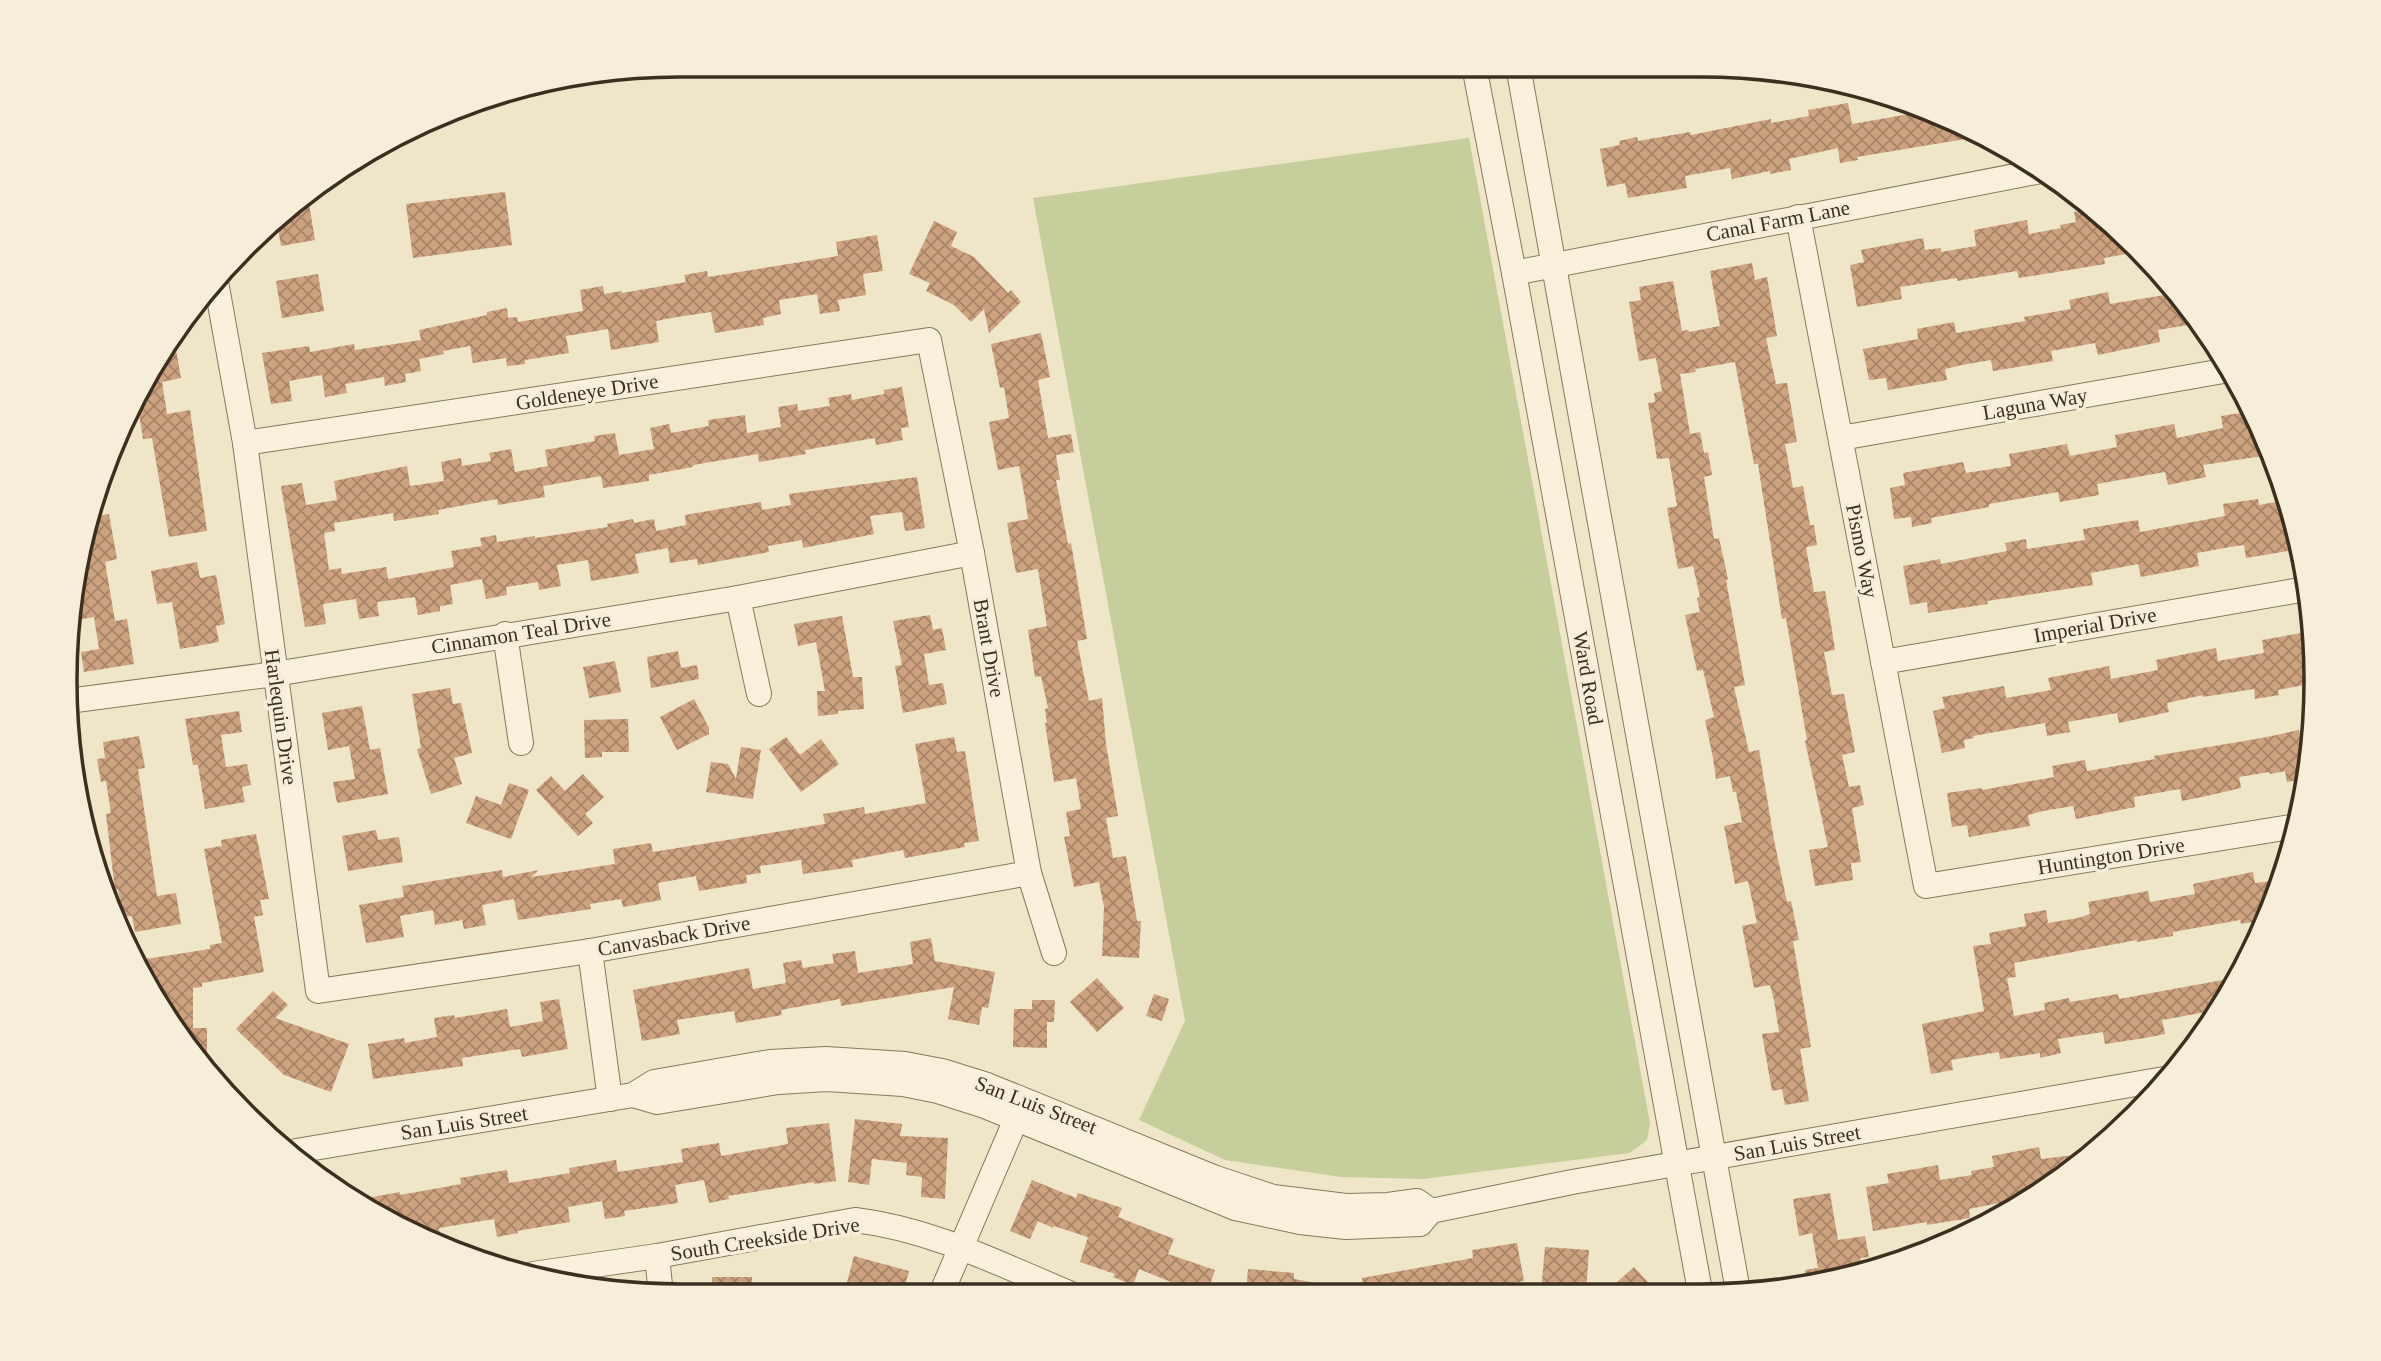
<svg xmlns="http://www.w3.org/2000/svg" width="2381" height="1361" font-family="Georgia,serif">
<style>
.grass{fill:#c6ce9b}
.building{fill:url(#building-cross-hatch)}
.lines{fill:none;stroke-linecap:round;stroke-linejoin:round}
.minor-casing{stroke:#8b775d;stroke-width:26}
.minor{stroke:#f9f1dc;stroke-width:24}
.labels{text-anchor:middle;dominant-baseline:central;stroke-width:7;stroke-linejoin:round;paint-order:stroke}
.street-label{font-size:21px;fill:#3c2f20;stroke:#f6eed8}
.rim{fill:none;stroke:#3c2f20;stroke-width:3.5}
</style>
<defs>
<pattern id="building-cross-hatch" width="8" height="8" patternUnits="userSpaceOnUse" patternTransform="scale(1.75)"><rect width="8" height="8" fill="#cda27e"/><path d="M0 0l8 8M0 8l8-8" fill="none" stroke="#a88467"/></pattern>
</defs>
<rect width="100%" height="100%" fill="#efe5c8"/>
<path class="grass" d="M1469 138 1650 1123 1647 1140 1630 1153 1423 1179 1341 1177 1225 1160 1139 1120 1185 1021 1033 198Z"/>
<g class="building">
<path d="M1848 103 1852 124 1927 111 1963 127 1965 139 1857 157 1858 160 1840 163 1838 148 1789 159 1791 170 1770 174V171L1732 179 1730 168 1685 176 1687 188 1628 198 1625 183 1607 187 1600 149 1620 145 1619 141 1637 137 1638 141 1690 132 1691 135 1771 119V123L1809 116 1808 110Z"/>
<path d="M505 192 512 245 413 258 406 204Z"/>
<path d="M309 204 315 240 281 246 277 222 292 206Z"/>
<path d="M2093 208 2107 218 2138 252 2104 258 2105 264 2069 270 2019 278 2017 271 1957 281V278L1900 287 1902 299 1857 307 1850 265 1864 262 1861 250 1923 238 1925 250 1941 248V252L1976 246 1974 230 2027 220 2029 234 2061 228 2060 225 2076 222 2074 212Z"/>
<path d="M934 221 957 232 951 246 974 257 1008 293 1011 290 1021 302 989 333 984 309 971 322 954 305 926 291 930 283 909 274Z"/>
<path d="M877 235 883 271 863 274 866 295 838 300 840 311 820 314 817 294 779 300 781 314 763 318 764 325 715 333 711 312 677 317 656 321 659 342 611 350 608 329 566 336 569 353 525 360V364L507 366 506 358 473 363 470 346 443 351 444 354 419 359 421 371 405 374 406 382 385 386 384 377 345 384 347 393 325 397 322 375 289 381 292 401 271 404 262 353 309 346 310 352 354 344 355 350 421 340 419 330 487 315V312L507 308 508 318 517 317 518 322 583 311 580 290 603 286 604 294 622 291V293L686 282 684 275 707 271 708 277 838 256 836 242Z"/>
<path d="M1752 263 1755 280 1767 277 1777 336 1766 338 1776 384 1787 383 1797 442 1785 444 1793 488 1803 486 1810 525H1814L1817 545 1806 547 1814 592 1825 591 1831 624 1835 650 1824 652 1832 695 1844 694 1855 752 1842 755 1849 787 1860 785 1864 805 1852 808 1861 862 1851 863 1853 880 1815 886 1809 850 1828 847 1805 741 1807 740 1786 618 1782 619 1758 464H1754L1735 362 1695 369 1696 372 1680 374 1690 434 1700 432 1704 453 1708 452 1712 475 1704 477 1714 539 1719 538 1728 579 1726 580 1745 685 1734 687 1749 752 1759 750 1774 840 1787 902 1791 901 1799 940 1793 941 1811 1047 1800 1049 1809 1101 1785 1105 1782 1089 1772 1091 1762 1034 1779 1032 1774 1000 1770 985 1754 988 1742 926 1757 923 1748 881 1735 884 1724 826 1742 822 1736 792H1733L1730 776 1716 779 1713 758 1705 720 1714 717 1703 670 1697 671 1685 615 1700 612 1697 598 1700 597 1693 566 1678 569 1667 508 1677 506 1669 458 1657 459 1654 440 1648 403 1655 402 1654 393 1662 391 1656 358 1639 361 1629 302 1641 300 1639 287 1673 281 1682 331 1688 330 1689 332 1720 326 1710 271Z"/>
<path d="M318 274 324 311 282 318 276 281Z"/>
<path d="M2108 292 2110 304 2177 293 2189 306 2200 323 2158 330 2160 342 2098 355 2095 343 2051 351 2053 361 1993 371 1991 360 1962 365 1945 369 1947 380 1888 390 1886 378 1869 380 1863 349 1918 339 1917 329 1954 322 1956 333 2025 321 2024 317 2071 309 2069 300Z"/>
<path d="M173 333 181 378 162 382 167 414 190 410 207 531 169 537 152 438 143 439 138 407 169 338Z"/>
<path d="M1041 333 1050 377 1038 380 1048 438 1071 434 1074 452 1056 455 1060 480H1056L1068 544 1071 543 1087 639 1077 641 1089 701 1102 698 1106 744 1118 816 1106 818 1113 858 1126 856 1137 921H1141L1139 958 1102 956 1104 907 1099 882 1074 887 1064 837 1070 836 1066 812 1081 809 1076 778 1054 782 1045 723H1047L1045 709 1048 708 1041 676 1035 677 1028 630 1047 626 1038 569 1016 573 1007 523 1028 519 1025 498 1019 466 998 470 989 422 1009 418 1004 387 1000 388 991 344Z"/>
<path d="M902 387 909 427 901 428 903 440 876 445 875 438 805 450 806 454 759 462 758 454 693 465V467L649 475V481L603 488 601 476 543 486 545 497 498 505 497 499 438 510 439 514 394 521 393 513 334 523 335 531 324 533 329 570 341 568 342 574 386 567 388 579 454 567 451 551 482 546 480 538 496 535 497 542 535 536V538L608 527 607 524 633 519 634 523 654 519 656 531 686 525 685 515 761 502 762 510 791 505 789 494 917 477 925 528 905 531 902 512 870 516 874 534 803 548 802 540 768 546 769 552 698 565 697 559 670 563 668 548 635 554 639 573 591 581 588 560 557 565 561 586 539 590 538 582 506 587 507 595 486 599 482 579 450 585 453 604 440 606V611L418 615 415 597 377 602 379 616 359 619 356 599 323 604 326 624 305 627 281 486 302 483 306 505 337 500 334 481 407 466 410 486 444 481 441 462 461 458 462 466 491 461 489 453 511 449 515 472 548 466 545 450 595 441 594 436 615 433 619 455 654 449 650 428 669 424 671 433 709 426 708 420 745 415 747 433 781 427 778 407 797 404 798 411 830 406 828 398 851 394 852 400 884 394V390Z"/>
<path d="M2254 411 2270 455 2203 465 2206 477 2168 485 2165 472 2097 484 2099 495 2060 502 2058 492 1989 504V507L1931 518 1932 523 1912 527 1911 517 1894 519 1890 488 1905 485 1903 473 1963 462 1966 473 2011 466 2009 454 2067 444 2070 456 2117 447 2115 435 2174 424 2177 438 2223 428 2221 416Z"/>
<path d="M2258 499 2259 505 2287 500 2295 522 2300 549 2246 558 2244 545 2230 547 2197 553 2199 566 2141 577 2138 564 2091 573 2093 585 1987 601 1988 604 1928 613 1927 602 1910 605 1903 566 1940 559 1941 564 2007 551 2005 543 2026 539 2027 549 2085 540 2083 529 2138 520 2140 532 2225 516 2223 504Z"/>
<path d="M109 514 117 559 105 562 115 621 127 619 134 664 84 672 81 652 99 649 94 617 76 620 86 521 87 518Z"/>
<path d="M197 562 200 578 216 575 225 624 216 626 219 642 180 649 172 602 157 604 151 571Z"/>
<path d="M930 615 933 630 942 628 946 650 924 654 929 685 943 683 947 704 903 713 895 666 902 665 893 621Z"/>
<path d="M842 616 853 677H862L864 709 838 711V714L818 716 817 691H825L816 642 798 646 794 624Z"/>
<path d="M2313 631 2314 683 2278 690 2279 695 2255 699 2254 689 2203 697V695L2167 703 2169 712 2119 723 2117 713 2068 722 2070 732 2047 736 2045 723 1973 736 1974 738 1964 740 1965 748 1942 753 1933 711 1945 708 1942 697 2004 686 2006 698 2051 690 2048 678 2109 666 2111 679 2158 670 2156 660 2216 648 2218 661 2247 656 2264 653 2262 640Z"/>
<path d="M678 651 681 668 697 665 699 679 651 688 647 657Z"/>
<path d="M615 661 621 692 589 698 583 667Z"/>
<path d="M450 688 453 704 461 703 472 753 454 758 462 784 431 794 417 749 421 748 412 694Z"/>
<path d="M694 699 709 728V734L677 750 660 717Z"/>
<path d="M362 706 370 750 380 748 388 794 337 803 333 782 355 779 349 746 328 750 322 713Z"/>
<path d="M239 711 242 732 221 735 226 767 247 764 251 785 242 787 245 802 205 809 198 765H193L185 719Z"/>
<path d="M628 719 629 752H602V757L585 758 584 720Z"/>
<path d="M2299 730 2307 778 2287 782 2285 771 2270 774 2269 772 2239 777 2241 788 2202 797 2182 801 2180 789 2134 797 2135 807 2076 819 2073 806 2043 811 2028 815 2030 826 1969 837 1967 825 1952 827 1947 793 1982 788V790L2054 777 2052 766 2085 760 2087 771 2155 759 2154 756 2262 738Z"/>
<path d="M139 736 145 768 138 769 157 896 176 893 181 924 135 932 132 916 123 917 118 889 115 890 106 814 111 813 106 781 101 782 97 759 105 758 103 742Z"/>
<path d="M786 737 800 755 821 739 839 764 801 792 769 749Z"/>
<path d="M954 737 957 752 965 751 979 841 964 843 965 847 905 858 903 850 852 860 853 867 803 874 801 860 760 866 761 873 746 875 747 883 699 891 696 876 658 883 661 900 623 907 621 899 590 904 591 909 518 920 514 899 482 905 486 925 464 929 462 920 435 925 433 910 400 916 404 937 366 943 359 905 404 897 402 886 502 870 503 877 539 870 531 877 615 864 613 849 651 843 653 852 825 824 823 814 864 807 865 814 926 803 915 744Z"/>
<path d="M741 747 761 750 753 799 706 792 711 762 728 764 736 779Z"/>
<path d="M583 774 604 797 585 814 593 823 578 836 536 790 551 776 565 791Z"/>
<path d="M509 783 529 790 511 839 466 823 476 796 501 805Z"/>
<path d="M376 830 378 840 399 837 403 862 348 871 342 836Z"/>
<path d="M256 834 269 899 260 900 263 915 254 917 264 972 202 983V987L193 988V1028H207V1070L139 960 210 949V945L222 943 204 849 222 846 221 840Z"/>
<path d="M2253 872 2255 883 2272 881 2275 898 2265 920 2241 924 2240 920 2173 932V936L2137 942V940L2014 963 2016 977 2007 978 2014 1016 2045 1010 2044 1003 2069 998 2070 1002 2118 994 2119 999 2239 977 2234 989 2208 1022 2206 1012 2162 1020 2165 1034 2145 1038 2105 1044 2103 1032 2058 1039 2061 1053 2040 1058V1053L2000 1059 1999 1052 1951 1060 1953 1070 1931 1074 1922 1024 1984 1011 1973 946 1991 944 1989 933 2026 926 2024 914 2046 910 2048 923 2078 918 2090 914 2088 902 2148 891 2150 902 2195 894 2193 884Z"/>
<path d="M931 938 935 961 995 972 988 1008 982 1007 979 1025 948 1019 954 987 841 1006 840 999 781 1010 782 1015 736 1023 734 1011 677 1020 680 1034 642 1041 633 990 749 968 753 989 786 983 783 963 801 960 803 968 834 963 832 954 855 951 858 973 913 964 910 942Z"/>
<path d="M1097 978 1124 1008 1097 1032 1070 1002Z"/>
<path d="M273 991 288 1005 275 1018 349 1044 331 1092 284 1075 236 1029Z"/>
<path d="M1154 994 1169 999 1162 1021 1146 1016Z"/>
<path d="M559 999 568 1049 522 1057 520 1049 462 1058 463 1066 373 1079 368 1044 404 1038 405 1043 437 1037 434 1018 454 1015 455 1018 507 1009 510 1027 543 1021 540 1002Z"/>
<path d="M1032 1000H1055L1054 1022H1047V1048L1013 1047 1014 1009H1032Z"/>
<path d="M855 1119 902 1124 900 1136 948 1138 945 1199 921 1197 922 1177 906 1175 907 1163 872 1159 869 1185 848 1182Z"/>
<path d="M829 1123 836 1181 814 1184V1182L728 1196 729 1199 709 1203 704 1180 675 1185 678 1203 624 1211 625 1216 605 1219 602 1201 568 1207 570 1222 517 1231 518 1233 497 1237 494 1219 439 1228 442 1245 372 1214 356 1200 400 1192V1195L461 1184 460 1178 507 1170 509 1183 570 1173 569 1168 616 1160 618 1172 683 1162 681 1149 719 1143 721 1156 788 1144 786 1128Z"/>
<path d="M2039 1147 2041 1159 2091 1153 2042 1193 2023 1198 2024 1202 2013 1207 2000 1210 1999 1203 1969 1209 1970 1218 1927 1225V1222L1873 1231 1866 1187 1889 1183 1887 1174 1938 1165 1940 1180 1972 1175 1971 1171 1994 1167 1992 1156Z"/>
<path d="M1032 1180 1076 1198 1078 1193 1122 1208 1118 1217 1174 1239 1168 1254 1215 1270 1207 1293H1167L1171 1282 1139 1269 1133 1285 1113 1277 1115 1274 1080 1262 1088 1237 1054 1226 1053 1228 1038 1221 1030 1239 1010 1231Z"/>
<path d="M1830 1193 1838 1240 1865 1236 1869 1257 1860 1258 1863 1272 1807 1285 1805 1270 1818 1268 1812 1233 1799 1236 1793 1199Z"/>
<path d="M1517 1243 1524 1281 1499 1285 1501 1292H1364L1362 1278 1473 1258 1472 1250Z"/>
<path d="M1545 1247 1589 1250 1586 1292H1541Z"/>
<path d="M854 1256 909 1271 903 1293 883 1288 881 1294H844Z"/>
<path d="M1634 1267 1656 1291 1606 1292Z"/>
<path d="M1248 1269 1294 1273V1279L1322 1284V1293H1246Z"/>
<rect x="712" y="1277" width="40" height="18"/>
</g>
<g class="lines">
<g class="minor-casing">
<g id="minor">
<path d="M1474 66 1514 273 1700 1291"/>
<path d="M1518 66 1738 1291"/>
<path d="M1798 217 1926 886 2296 826"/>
<path d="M1514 273 2041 171"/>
<path d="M217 287 245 443 318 991 590 951 1029 873"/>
<path d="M1841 438 2229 370"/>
<path d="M245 443 929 340 972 553 1029 873 1054 953"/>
<path d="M738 598 759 694"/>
<path d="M505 634 521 743"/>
<path d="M1883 662 2306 589"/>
<path d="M68 701 275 674 738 598 972 553"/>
<path d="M590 951 610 1099"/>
<path d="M633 1095 657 1102 778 1082 827 1079 903 1084 938 1091 982 1105 1235 1208 1300 1222 1346 1227 1420 1224 1431 1211 1572 1182 2164 1079"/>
<path d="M296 1151 633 1095 654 1082 770 1062 826 1059 905 1064 942 1071 987 1085 1216 1178 1273 1197 1346 1206 1388 1205 1417 1201 1431 1211"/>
<path d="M657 1256 661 1295"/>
<path d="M533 1274 657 1256 855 1220C931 1229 999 1264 1069 1293"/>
<path d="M941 1294 1023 1103"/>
</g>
</g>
<use href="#minor" class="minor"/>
</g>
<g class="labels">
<g class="street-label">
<text transform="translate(1778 221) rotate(-11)">Canal Farm Lane</text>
<text transform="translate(587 392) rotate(-9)">Goldeneye Drive</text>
<text transform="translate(2035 404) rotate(-10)">Laguna Way</text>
<text transform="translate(1862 551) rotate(79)">Pismo Way</text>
<text transform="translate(2095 625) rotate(-10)">Imperial Drive</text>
<text transform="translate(521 633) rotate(-9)">Cinnamon Teal Drive</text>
<text transform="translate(989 648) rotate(80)">Brant Drive</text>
<text transform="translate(1588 678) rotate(80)">Ward Road</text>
<text transform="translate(281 717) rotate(82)">Harlequin Drive</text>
<text transform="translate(2111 856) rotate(-9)">Huntington Drive</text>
<text transform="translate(674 936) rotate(-10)">Canvasback Drive</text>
<text transform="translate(1036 1105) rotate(21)">San Luis Street</text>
<text transform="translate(464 1123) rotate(-9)">San Luis Street</text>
<text transform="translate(1797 1143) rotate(-10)">San Luis Street</text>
<text transform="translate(765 1239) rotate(-9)">South Creekside Drive</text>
</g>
</g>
<path d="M0 0H2381V1361H0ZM680 77H1701A603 603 0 0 1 2304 680V681A603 603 0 0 1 1701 1284H680A603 603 0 0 1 77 681V680A603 603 0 0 1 680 77Z" fill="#f6eed8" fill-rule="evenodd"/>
<path class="rim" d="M680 77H1701A603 603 0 0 1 2304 680V681A603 603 0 0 1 1701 1284H680A603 603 0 0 1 77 681V680A603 603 0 0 1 680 77Z"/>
</svg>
